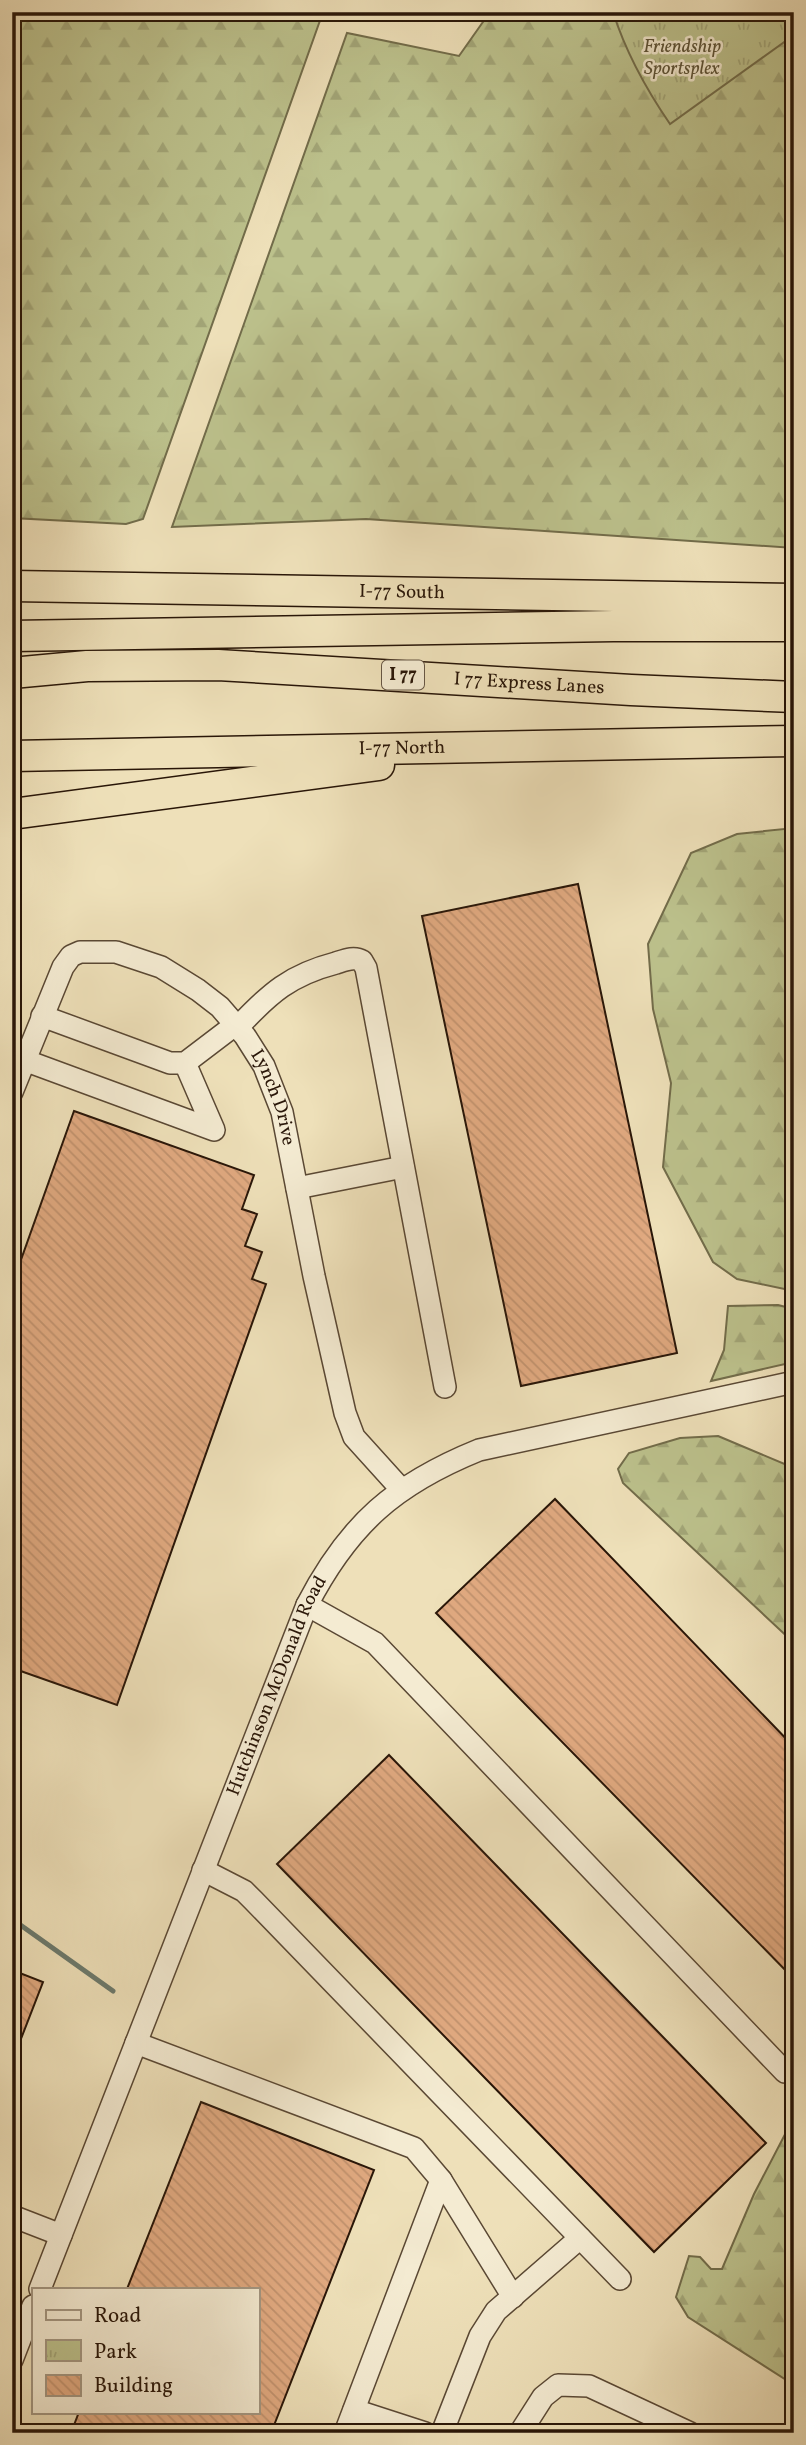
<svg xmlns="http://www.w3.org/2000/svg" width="806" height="2445" font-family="Vollkorn,serif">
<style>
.forest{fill:url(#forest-firs);stroke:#726c4a;stroke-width:2}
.park{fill:url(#park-tufts);stroke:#726c4a;stroke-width:2}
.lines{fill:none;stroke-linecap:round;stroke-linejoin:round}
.stream{stroke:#6c7a6d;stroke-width:5}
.building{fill:url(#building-back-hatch);stroke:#291608;stroke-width:2}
.minor-casing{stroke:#5a4834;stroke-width:24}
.highway-casing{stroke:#291608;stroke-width:33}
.minor{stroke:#f4ebd2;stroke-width:21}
.highway{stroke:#eee0b9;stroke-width:30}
.labels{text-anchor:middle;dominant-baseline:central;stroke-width:5;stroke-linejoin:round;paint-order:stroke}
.shield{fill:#f4ebd2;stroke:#665645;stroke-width:2}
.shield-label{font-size:18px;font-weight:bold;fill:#291608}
.park-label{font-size:19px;font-style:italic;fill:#5c5236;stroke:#f4ebd2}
.street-label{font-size:19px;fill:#291608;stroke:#f4ebd2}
</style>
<defs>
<pattern id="forest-firs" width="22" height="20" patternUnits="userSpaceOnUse" patternTransform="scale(1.75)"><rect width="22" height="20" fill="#bcc18c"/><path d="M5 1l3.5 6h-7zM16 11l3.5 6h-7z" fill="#a2a577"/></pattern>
<pattern id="park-tufts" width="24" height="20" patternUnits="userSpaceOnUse" patternTransform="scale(1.75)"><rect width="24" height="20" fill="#bcc18c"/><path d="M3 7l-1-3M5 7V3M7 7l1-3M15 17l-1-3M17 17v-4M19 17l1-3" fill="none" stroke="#a2a577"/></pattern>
<pattern id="building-back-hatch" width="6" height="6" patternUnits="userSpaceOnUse" patternTransform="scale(1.75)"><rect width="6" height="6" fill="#e0a980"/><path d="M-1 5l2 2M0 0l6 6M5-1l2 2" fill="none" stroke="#c0916d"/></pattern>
</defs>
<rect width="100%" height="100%" fill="#eee0b9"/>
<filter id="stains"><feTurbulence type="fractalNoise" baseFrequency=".00286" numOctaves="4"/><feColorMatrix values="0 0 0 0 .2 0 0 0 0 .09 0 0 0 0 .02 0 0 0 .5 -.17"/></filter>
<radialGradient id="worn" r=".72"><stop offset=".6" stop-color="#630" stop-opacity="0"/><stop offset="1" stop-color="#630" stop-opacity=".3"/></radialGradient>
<g class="forest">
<path d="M12 12H323L143 519 126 524 12 518Z"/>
<path d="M490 12H736L794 23V548L366 519 172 527 347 33 459 56Z"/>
<path d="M794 828V1291L737 1279 713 1262 663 1167 671 1083 653 1009 648 944 691 853 737 834Z"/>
<path d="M778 1305 794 1309V1362L711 1381 724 1350 728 1306Z"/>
<path d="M718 1436 794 1468V1643L623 1483 618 1469 629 1453 680 1438Z"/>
<path d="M794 2117V2385L688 2317 676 2297 689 2256 700 2257 711 2269H722L754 2194Z"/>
</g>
<path class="park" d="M613 12H794V35L670 124C646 89 626 53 613 12Z"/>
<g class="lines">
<path class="stream" d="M12 1919 113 1991"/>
</g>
<g class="building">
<path d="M578 884 677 1353 521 1386 422 916Z"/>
<path d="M74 1111 254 1175 242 1209 257 1214 245 1246 262 1252 252 1279 266 1284 117 1705 12 1668V1285Z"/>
<path d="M555 1499 794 1747V1979L436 1613Z"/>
<path d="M389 1755 766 2143 654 2252 277 1864Z"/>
<path d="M12 1970 43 1982 12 2062Z"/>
<path d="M201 2102 374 2170 271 2433H71L79 2412H257V2289H127Z"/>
</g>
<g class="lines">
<g class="minor-casing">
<g id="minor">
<path d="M42 1016 170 1063H185L235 1025"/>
<path d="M238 1027C270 993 290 975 336 963 345 960 354 956 362 961L366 968 445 1387"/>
<path d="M24 1060 214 1130 185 1063"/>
<path id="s1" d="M12 1092 63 967 71 956 80 952H116L161 967 198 990 220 1007 245 1036 264 1066 282 1112 314 1276 345 1413 354 1437 401 1489"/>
<path d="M297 1188 403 1167"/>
<path d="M307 1605 375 1643 785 2072"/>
<path d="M203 1870 244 1891 254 1901 620 2279"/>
<path d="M136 2043 414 2148 441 2180 513 2297"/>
<path d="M12 2216 61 2235"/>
<path id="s2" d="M40 2289 307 1605C349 1524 395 1484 479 1450L794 1382"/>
<path d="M12 2360 33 2306"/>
<path d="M354 2410 425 2433"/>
<path d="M345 2433 441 2180"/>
<path d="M442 2433 480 2336 496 2311 580 2238"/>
<path d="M520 2433 543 2397 558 2385 589 2386 690 2433"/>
</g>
</g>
<g class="highway-casing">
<g id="highway">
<path id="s3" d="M12 586 794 599"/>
<path d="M12 636 613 626H794"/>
<path id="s4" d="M12 673 87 666 218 665 631 690 794 697"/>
<path id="s5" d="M12 756 794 741"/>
<path d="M12 814 379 765"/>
</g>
</g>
<use href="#minor" class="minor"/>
<use href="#highway" class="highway"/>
</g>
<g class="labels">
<rect class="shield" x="382" y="660.5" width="42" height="29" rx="5"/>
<g class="shield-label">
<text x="403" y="675">I 77</text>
</g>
<g class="park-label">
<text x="682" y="47">Friendship<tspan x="682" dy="22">Sportsplex</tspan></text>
</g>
<g class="street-label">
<text stroke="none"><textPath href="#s3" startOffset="390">I-77 South</textPath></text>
<text stroke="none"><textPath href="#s4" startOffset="518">I 77 Express Lanes</textPath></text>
<text stroke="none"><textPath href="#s5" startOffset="390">I-77 North</textPath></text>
<text stroke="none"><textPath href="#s1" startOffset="420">Lynch Drive</textPath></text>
<text stroke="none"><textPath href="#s2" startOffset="648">Hutchinson McDonald Road</textPath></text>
</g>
</g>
<rect width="806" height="2445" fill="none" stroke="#eee0b9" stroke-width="42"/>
<rect x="14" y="14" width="778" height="2417" fill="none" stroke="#291608" stroke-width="3.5"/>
<rect x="21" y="21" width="764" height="2403" fill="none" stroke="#291608" stroke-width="2"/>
<rect x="32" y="2288" width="228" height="126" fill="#f4ebd2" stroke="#a39681" stroke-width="2"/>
<rect x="46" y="2310" width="35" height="10" fill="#f4ebd2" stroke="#a39681" stroke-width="2"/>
<text x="94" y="2322" font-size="21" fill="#291608">Road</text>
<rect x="46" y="2340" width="35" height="21" fill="url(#park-tufts)" stroke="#a39681" stroke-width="2"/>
<text x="94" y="2358" font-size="21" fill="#291608">Park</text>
<rect x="46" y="2375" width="35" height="21" fill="url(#building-back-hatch)" stroke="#a39681" stroke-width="2"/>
<text x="94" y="2392" font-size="21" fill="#291608">Building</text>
<rect width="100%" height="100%" filter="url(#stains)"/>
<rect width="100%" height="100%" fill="url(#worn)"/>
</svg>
